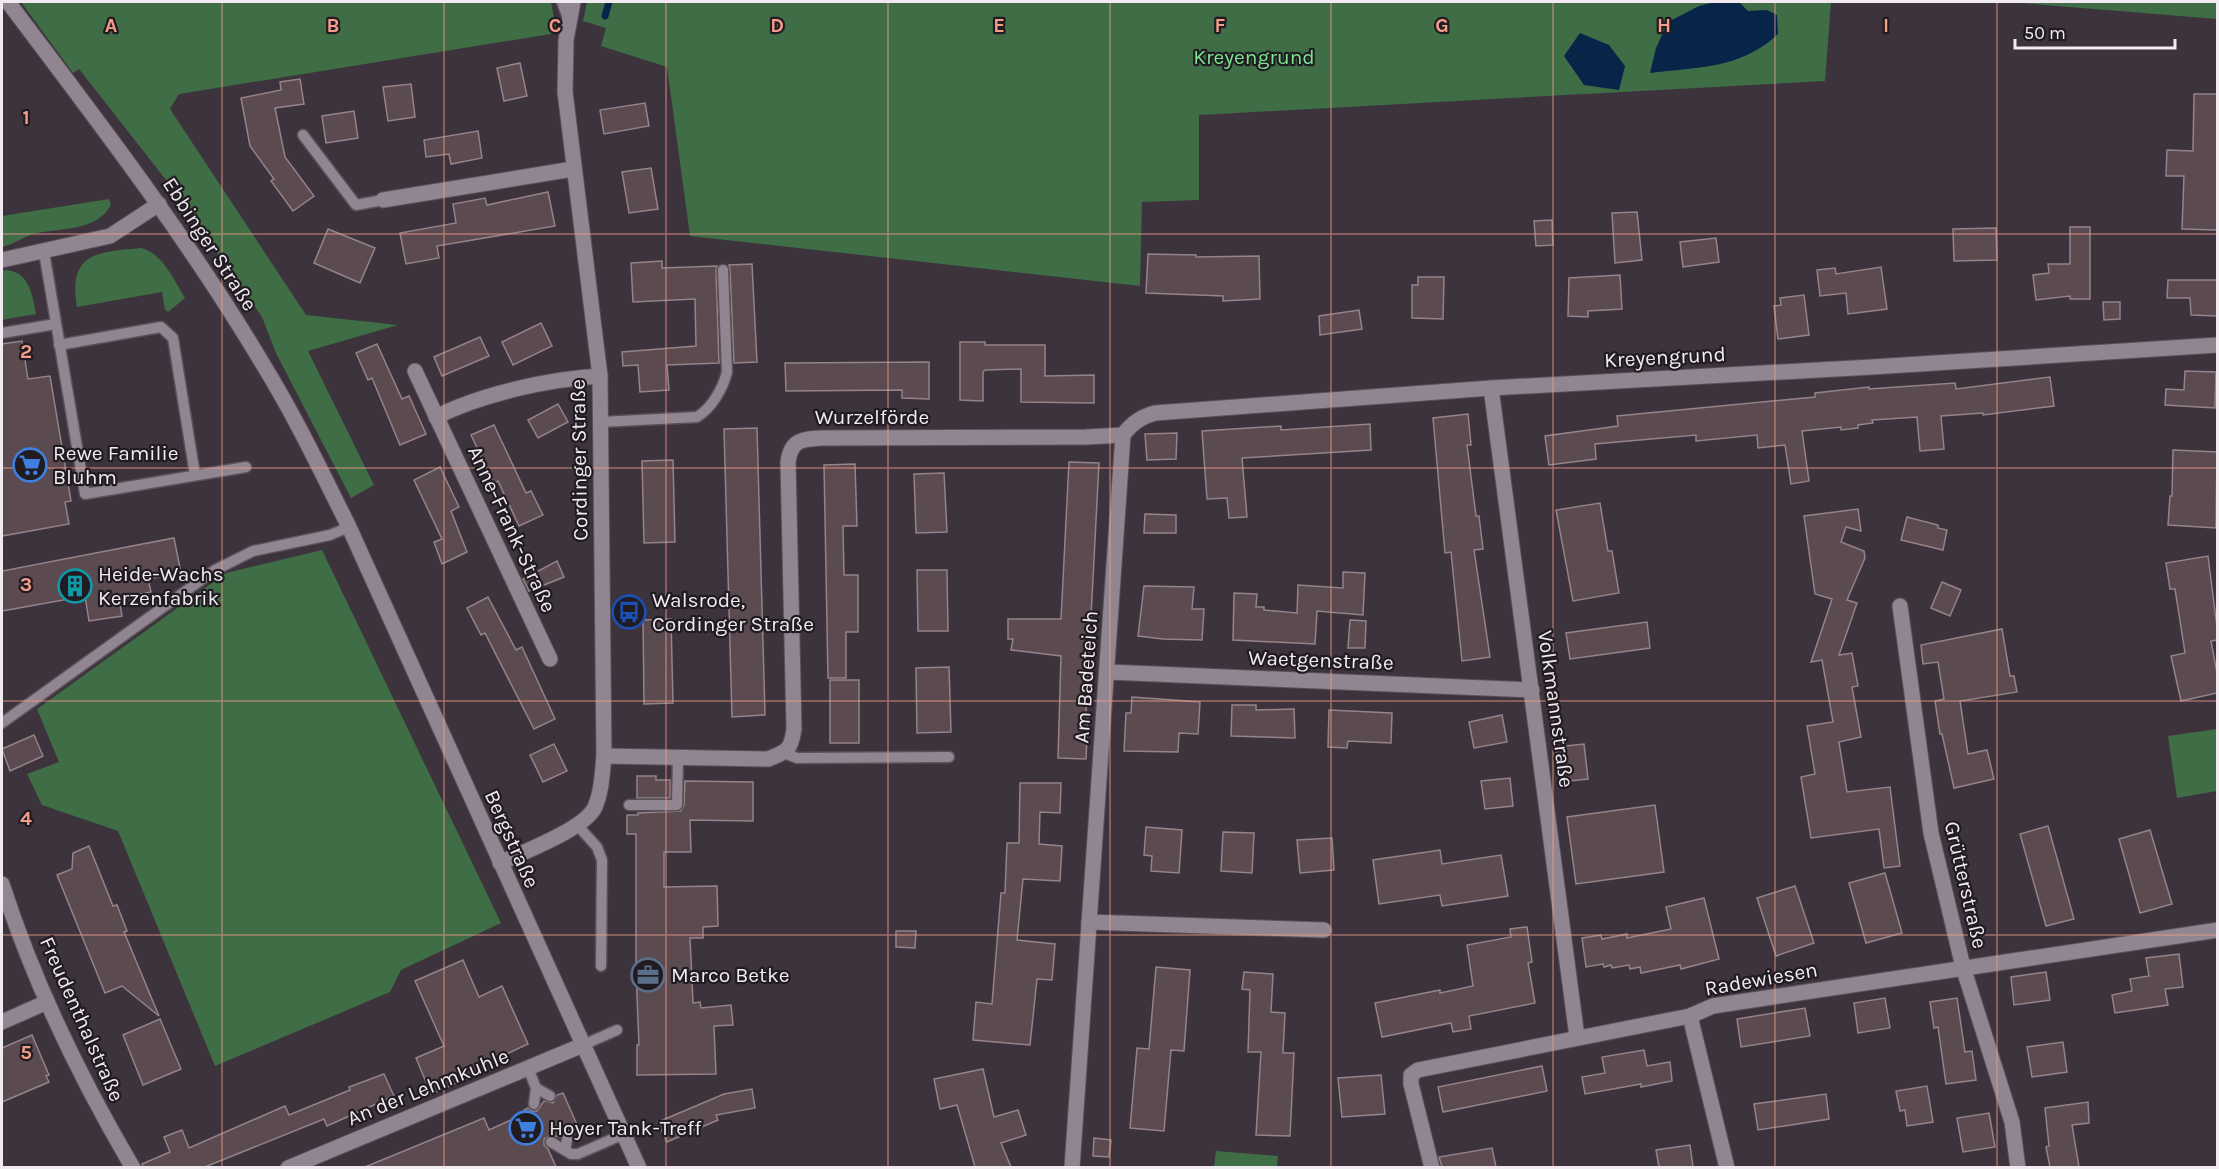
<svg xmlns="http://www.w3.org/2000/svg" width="2219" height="1169" font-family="Karla,sans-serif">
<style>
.green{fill:#3e6d46}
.water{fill:#082449}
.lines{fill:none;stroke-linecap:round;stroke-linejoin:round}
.stream{stroke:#082449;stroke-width:7}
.building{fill:#5b4b51;stroke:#948388;stroke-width:1.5}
.lane-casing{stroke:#595058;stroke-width:13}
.street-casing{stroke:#595058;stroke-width:17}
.secondary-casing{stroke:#595058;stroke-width:17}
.lane{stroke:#918591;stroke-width:10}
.street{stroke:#918591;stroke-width:15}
.secondary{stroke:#918591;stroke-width:15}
.grid{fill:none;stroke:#f49e8a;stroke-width:1.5;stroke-opacity:0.55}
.labels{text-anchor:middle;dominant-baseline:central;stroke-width:4.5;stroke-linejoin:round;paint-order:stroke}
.park-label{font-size:21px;fill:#79e68f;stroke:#211c21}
.street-label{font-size:21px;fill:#f1eaf0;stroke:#211c21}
.poi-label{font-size:21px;fill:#f1eaf0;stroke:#211c21;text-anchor:start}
.grid-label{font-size:20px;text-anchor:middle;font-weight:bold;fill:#f49e8a;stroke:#211c21;stroke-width:4.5;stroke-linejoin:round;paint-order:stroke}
</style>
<rect width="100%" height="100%" fill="#3d333d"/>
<g class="green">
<path d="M21 2H551L557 33 179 94 170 109 306 315 398 325 308 351 374 485 351 498 276 353 262 317 166 180 79 69 73 73Z"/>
<path d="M587 2H1831L1825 81 1199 115V200L1142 202 1140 286 690 236 667 67 601 46 606 28 583 21Z"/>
<path d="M2009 2H2217V19Z"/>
<path d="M109 199 111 205C97 231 62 228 37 233 25 236 14 244 2 247V216Z"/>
<path d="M141 248C162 252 175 282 185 298L168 312 165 309 162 292 77 307C68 253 96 252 141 248Z"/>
<path d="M2 270C28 269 32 292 36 314L2 320Z"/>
<path d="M322 550 501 923 401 970 390 992 215 1066 118 831 42 805 27 774 59 762 37 709 226 573Z"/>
<path d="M2217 729V791L2177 798 2168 736Z"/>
<path d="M1216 1151 1278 1156 1277 1167H1214Z"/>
</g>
<g class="water">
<path d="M1715 2H1739L1748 11 1767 10 1777 15 1778 34C1741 69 1698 67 1650 73L1656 48 1668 22 1699 6Z"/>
<path d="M1580 33 1609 45 1625 66 1619 90 1584 85 1564 56Z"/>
</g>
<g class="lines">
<path class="stream" d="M605 16 609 2"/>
</g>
<g class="building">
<path d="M520 63 527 96 504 101 497 68Z"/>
<path d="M300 79 304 104 275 108 285 157 314 196 293 211 271 181 274 179 250 146 241 98 281 90 280 82Z"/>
<path d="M411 84 415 117 388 121 383 87Z"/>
<path d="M2194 94H2217V230L2182 229 2184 176H2166L2167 150 2193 151Z"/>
<path d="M645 103 649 126 604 134 600 110Z"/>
<path d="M354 111 358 138 326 143 322 116Z"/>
<path d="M478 131 482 158 451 164 449 154 426 157 424 140Z"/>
<path d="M651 168 658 209 629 213 622 172Z"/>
<path d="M548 192 555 226 437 246 439 258 406 264 400 233 456 223 453 204 485 198 487 205Z"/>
<path d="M1637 212 1642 260 1615 263 1612 213Z"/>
<path d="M1552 220 1553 245 1536 246 1534 221Z"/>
<path d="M2070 227H2090V299H2070V296L2036 300 2033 275 2049 273 2048 264H2070Z"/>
<path d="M1996 228 1997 260 1954 261 1953 229Z"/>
<path d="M328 229 375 248 360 283 314 263Z"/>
<path d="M1716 238 1719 262 1683 267 1680 242Z"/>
<path d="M1148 254 1196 255V257L1259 256 1260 299 1223 301V296L1146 293Z"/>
<path d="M662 261V268L717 266 716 270 719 363 667 365 669 390 640 392 638 365 623 366 622 352 696 346 695 299 633 302 631 263Z"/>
<path d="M752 264 757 362 734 363 730 270 729 265Z"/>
<path d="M1881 267 1887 309 1848 314 1846 293 1820 296 1817 270 1835 268 1836 274Z"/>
<path d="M1620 275 1622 309 1588 311V317L1568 316 1569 278Z"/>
<path d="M1418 277H1444L1443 319 1412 318V285H1418Z"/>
<path d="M2168 280H2217V316L2191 315 2190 298H2167Z"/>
<path d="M1804 295 1809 335 1778 339 1774 306 1781 305 1780 298Z"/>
<path d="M2103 302H2120V319L2104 320Z"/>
<path d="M1359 310 1362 329 1320 335 1319 316Z"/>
<path d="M541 323 552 346 513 365 502 342Z"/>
<path d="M480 337 489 356 442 376 434 357Z"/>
<path d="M22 341 28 379 50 376 71 501 65 502 69 524 2 536V344Z"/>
<path d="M960 342H985V345H1045V376L1094 375V403L1021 402V369L985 370 983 372V401L960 400Z"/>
<path d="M377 344 402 399 409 396 426 434 400 445 372 378 368 380 356 353Z"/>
<path d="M929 362V399L902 398V390L786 391 785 363Z"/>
<path d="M2185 371 2216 372 2215 408 2165 405 2166 389 2184 390Z"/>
<path d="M2050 377 2054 406 1983 415V413L1941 416 1944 449 1920 451 1917 417 1872 420 1873 423 1858 425V428L1841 430V427L1802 431 1809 481 1791 484 1785 445 1758 448 1757 435 1696 441V435L1595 444 1596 459 1549 465 1545 436 1618 426 1617 416 1815 397V393L1869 387V389L1955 383 1956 389Z"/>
<path d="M558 404 568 422 538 438 528 420Z"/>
<path d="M1468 414 1471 445H1467L1476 516H1479L1483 549 1474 550 1490 657 1462 661 1451 552 1445 553 1433 418Z"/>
<path d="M1370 424 1371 450 1242 458 1247 517 1229 518 1227 498 1207 499 1202 431 1281 426V430Z"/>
<path d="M494 425 526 493 531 491 543 515 519 526 498 481 494 484 471 435Z"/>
<path d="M757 428 765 715 732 717 724 429Z"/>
<path d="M1177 433 1176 459 1147 460 1145 434Z"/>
<path d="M2173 450 2217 452 2216 528 2168 525 2170 496H2172Z"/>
<path d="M673 460 675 542 644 543 642 461Z"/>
<path d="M1069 462 1099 463 1086 713H1088L1086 759 1058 758 1061 656 1011 650 1013 639H1008V619H1061Z"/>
<path d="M855 464 857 526H843L844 575H858V632H846V678H828L824 465Z"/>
<path d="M440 467 459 507 451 511 467 552 442 564 434 542 442 539 414 480Z"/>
<path d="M944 473 947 532 916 533 914 474Z"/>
<path d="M1600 503 1608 551H1612L1619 593 1573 601 1556 510Z"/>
<path d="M1858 509 1861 531 1846 527 1841 542 1864 551 1865 558 1847 600 1857 603 1839 655 1852 653 1858 686 1852 687 1861 737 1839 742 1847 792 1890 787 1900 866 1884 868 1879 829 1811 838 1801 777 1815 774 1807 726 1833 722 1822 660 1811 662 1832 599 1815 594 1804 516Z"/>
<path d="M1145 514 1176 515V533H1144Z"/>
<path d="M1907 517 1938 525V528L1947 530 1943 550 1901 540Z"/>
<path d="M174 538 181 573 148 579 151 592 119 598 122 616 89 621 85 596 2 611V571Z"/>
<path d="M2208 556 2217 627V640L2211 641 2217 673V693L2181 701 2171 656 2185 653 2175 589H2170L2166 563Z"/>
<path d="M557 561 564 577 529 591 523 579Z"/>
<path d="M917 570H947L948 631H918Z"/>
<path d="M1343 572 1365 573 1363 615 1317 611 1315 644 1233 640 1234 593 1257 594 1256 607H1264V610L1297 613 1298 585 1343 588Z"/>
<path d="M1942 582 1961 590 1950 616 1931 608Z"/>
<path d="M1144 586 1194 587 1192 609H1204L1202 640 1163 639 1138 636Z"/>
<path d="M488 597 516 650 522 647 555 719 534 729 485 633 481 635 467 608Z"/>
<path d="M671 619 673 703 644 704 643 620Z"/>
<path d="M1350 620 1366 621 1365 648H1348Z"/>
<path d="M1647 622 1650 648 1570 659 1566 633Z"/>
<path d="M2002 629 2010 676H2014L2017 692 1960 701 1968 754 1987 750 1994 779 1954 788 1942 734H1940L1935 701 1944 699 1938 662 1923 664 1921 645Z"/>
<path d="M949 667 951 732 917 733 916 668Z"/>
<rect x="830" y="680" width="29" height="63"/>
<path d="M1132 697 1200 702 1198 734 1179 733 1178 752 1124 751 1126 713H1131Z"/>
<path d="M1232 705H1256V710L1294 709 1295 738 1231 736Z"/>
<path d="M1329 710 1392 713 1391 743 1348 741 1347 748 1328 747Z"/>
<path d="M1502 715 1507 742 1474 748 1469 722Z"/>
<path d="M34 735 43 756 10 771 2 749Z"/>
<path d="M554 744 567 771 543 782 530 755Z"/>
<path d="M1584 744 1588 779 1560 782 1556 747Z"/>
<path d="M637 776H656V780H670V798H637Z"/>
<path d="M1510 778 1513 806 1485 809 1481 781Z"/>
<path d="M685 781 753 782V821L690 820 691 852H664V887L717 886 718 926 703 927V938H690L693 1003 700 1002 701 1008 731 1005 733 1025 714 1026 716 1074 637 1075V1045H639L636 971V834H627V815H638V813L681 811 684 805Z"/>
<path d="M1020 783H1061L1060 813 1040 812 1039 844 1062 846 1060 881 1023 879 1017 940 1055 944 1052 980 1037 979 1030 1045 973 1040 976 1002 992 1004 1001 893H1005L1007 843H1019Z"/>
<path d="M1655 805 1664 872 1576 884 1567 817Z"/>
<path d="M2048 826 2074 919 2046 926 2020 834Z"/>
<path d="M1146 827 1182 830 1179 873 1151 871 1152 856 1144 855Z"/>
<path d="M2150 830 2172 904 2140 913 2119 839Z"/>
<path d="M1223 832 1254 833 1252 873 1221 871Z"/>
<path d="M1332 838 1334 870 1300 873 1297 840Z"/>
<path d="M89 846 113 906 117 905 127 931 124 932 159 1016 122 986 105 993 57 875 72 869 73 853Z"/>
<path d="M1440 850 1442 864 1501 855 1508 896 1442 906 1440 895 1379 904 1373 860Z"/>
<path d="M1885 873 1902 933 1866 943 1849 883Z"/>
<path d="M1795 886 1814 943 1776 956 1757 898Z"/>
<path d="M1704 898 1719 959 1681 969 1680 965 1641 973 1640 967 1630 969 1629 965 1612 968 1611 965 1604 967 1603 964 1586 967 1582 938 1601 935 1602 939 1627 934V938L1671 929 1666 907Z"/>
<path d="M1527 927 1532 962 1528 963 1535 1003 1469 1016 1471 1029 1453 1032 1451 1023 1382 1037 1375 1003 1440 990V993L1473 986 1467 945 1511 937 1510 929Z"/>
<path d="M896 931H916L915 948 896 947Z"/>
<path d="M2179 954 2183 987 2165 989 2168 1005 2115 1013 2112 995 2132 991 2130 979 2149 976 2146 958Z"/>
<path d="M463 960 479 997 502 986 528 1044 481 1066 483 1072 431 1094 416 1058 444 1046 415 981Z"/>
<path d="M1156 967 1190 970 1184 1051 1171 1050 1164 1131 1130 1128 1137 1048 1149 1049Z"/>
<path d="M1244 972 1273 974 1271 1012 1285 1013 1283 1053H1294L1290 1136 1256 1135 1261 1052H1248L1250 990 1242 989Z"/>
<path d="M2046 972 2050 1000 2014 1005 2011 977Z"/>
<path d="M1885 998 1890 1028 1858 1033 1854 1003Z"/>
<path d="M1957 998 1965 1052 1972 1051 1976 1080 1946 1084 1938 1027 1934 1028 1930 1002Z"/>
<path d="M1805 1008 1810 1036 1741 1047 1737 1019Z"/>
<path d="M160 1019 181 1069 143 1085 123 1035Z"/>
<path d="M32 1035 49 1075 46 1076 49 1082 2 1102V1048Z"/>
<path d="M2063 1042 2067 1072 2032 1077 2027 1047Z"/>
<path d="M1644 1050 1647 1066 1670 1062 1672 1081 1641 1087V1084L1585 1094 1582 1077 1605 1073 1602 1057Z"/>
<path d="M1542 1066 1547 1091 1443 1112 1438 1087Z"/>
<path d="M983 1069 994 1117 1018 1110 1026 1135 1001 1143 1011 1167H975L957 1105 940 1109 934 1079Z"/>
<path d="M384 1074 394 1096 327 1126 324 1119 205 1167H143L142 1164 170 1152 164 1137 182 1130 189 1148 285 1106 289 1115 350 1090 349 1087Z"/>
<path d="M1381 1075 1385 1114 1342 1117 1338 1078Z"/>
<path d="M1927 1086 1933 1122 1907 1126 1905 1110 1900 1111 1896 1091Z"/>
<path d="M752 1089 755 1108 716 1115 718 1120 667 1142 658 1122 724 1094Z"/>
<path d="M563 1093 579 1129 574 1131 566 1128 562 1131 560 1137 551 1135 544 1139V1145L548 1149 556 1167H365L484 1118 489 1130 526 1113 524 1110 528 1108 532 1111H537L544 1101 553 1103 557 1095Z"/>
<path d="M1826 1094 1829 1119 1758 1130 1754 1104Z"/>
<path d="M2088 1102 2089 1123 2072 1125 2079 1167H2050L2046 1147 2049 1146 2045 1108Z"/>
<path d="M1989 1113 1995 1147 1963 1152 1957 1118Z"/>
<path d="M1094 1138 1111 1140 1109 1157 1093 1156Z"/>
<path d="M1690 1145 1693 1167H1659L1656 1150Z"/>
<path d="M1492 1148 1496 1167H1442L1439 1157Z"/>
</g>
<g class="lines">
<g class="lane-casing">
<g id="lane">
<path d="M562 2 569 21"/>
<path d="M303 135 356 205 383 200"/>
<path d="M44 252 85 494 246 467"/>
<path d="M2 333 56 324"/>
<path d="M59 345 161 327 173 338 195 475"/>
<path d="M601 422 697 417C712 408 723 388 727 372L723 270"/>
<path d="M2 723 215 570 253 551 330 535 349 527"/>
<path d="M784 753 797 758 949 757"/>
<path d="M629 805H677L678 757"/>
<path d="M578 826 597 847 602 860 601 966"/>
<path d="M583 1045 617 1030"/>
<path d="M528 1068 536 1088 534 1104"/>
<path d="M536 1088 550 1096"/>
<path d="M551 1142 571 1154H578L624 1134"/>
<path d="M565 1150 568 1135"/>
</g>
</g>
<g class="street-casing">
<g id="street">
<path d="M383 200 573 169"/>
<path d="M2 260 110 236 159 204"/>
<path d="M415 371 550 659"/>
<path d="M1491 388 1577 1037"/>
<path d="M436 417C481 394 549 379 600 376"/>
<path d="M1123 435C1132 423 1141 417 1155 413L1491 388 1872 367 2218 345"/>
<path d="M1900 606 1931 833 1963 967 2012 1122 2018 1168"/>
<path d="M1108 672 1532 690"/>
<path d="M604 756 768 759C788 751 791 750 794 729L788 462C791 439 803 439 824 438L1086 437 1123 435"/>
<path d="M500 863C523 852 585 829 595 807 602 791 602 774 604 756L600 376 565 92 566 40 573 2"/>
<path d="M2 884C34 983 80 1078 133 1168"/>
<path d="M1089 922 1324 930"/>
<path d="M1690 1016 1727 1168"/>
<path d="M2 1022 47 1002"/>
<path d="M288 1168 583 1045"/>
<path d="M1072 1168 1123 435"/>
<path d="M1432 1168 1411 1084V1075L1418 1070 1690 1016 1713 1006 2218 930"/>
</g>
</g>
<g class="secondary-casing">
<path id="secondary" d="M8 2C97 120 188 238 264 366 296 418 322 473 349 527L639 1168"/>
</g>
<use href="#lane" class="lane"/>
<use href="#street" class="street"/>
<use href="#secondary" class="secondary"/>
</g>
<path class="grid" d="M222 2V1168M444 2V1168M666 2V1168M888 2V1168M1110 2V1168M1331 2V1168M1553 2V1168M1775 2V1168M1997 2V1168M2 234H2218M2 468H2218M2 701H2218M2 935H2218"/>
<defs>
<g id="supermarket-ring" transform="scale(1.725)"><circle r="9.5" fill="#211c21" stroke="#3f7fe0" stroke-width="1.5"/><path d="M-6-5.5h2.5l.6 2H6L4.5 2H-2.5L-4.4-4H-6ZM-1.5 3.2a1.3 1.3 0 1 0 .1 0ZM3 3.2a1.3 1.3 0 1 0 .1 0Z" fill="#3f7fe0"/></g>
<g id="building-ring" transform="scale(1.725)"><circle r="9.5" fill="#211c21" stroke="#0f9aa8" stroke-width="1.5"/><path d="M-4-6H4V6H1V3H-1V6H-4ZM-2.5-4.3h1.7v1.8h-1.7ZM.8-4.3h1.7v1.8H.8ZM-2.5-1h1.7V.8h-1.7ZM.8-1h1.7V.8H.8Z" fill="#0f9aa8"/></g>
<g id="bus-ring" transform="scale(1.725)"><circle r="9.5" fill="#211c21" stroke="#1a4fb4" stroke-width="1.5"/><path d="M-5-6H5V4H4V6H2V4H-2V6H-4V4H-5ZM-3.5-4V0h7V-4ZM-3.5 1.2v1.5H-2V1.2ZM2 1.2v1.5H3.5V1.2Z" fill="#1a4fb4"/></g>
<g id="office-ring" transform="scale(1.725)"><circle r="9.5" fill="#211c21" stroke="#5c6f8a" stroke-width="1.5"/><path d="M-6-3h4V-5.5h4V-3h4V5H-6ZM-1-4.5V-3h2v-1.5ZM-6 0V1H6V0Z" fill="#5c6f8a"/></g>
</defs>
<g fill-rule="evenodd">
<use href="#supermarket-ring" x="30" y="465"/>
<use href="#building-ring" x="75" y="586"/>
<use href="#bus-ring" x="629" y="612"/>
<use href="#office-ring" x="648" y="975"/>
<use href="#supermarket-ring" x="526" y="1128"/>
</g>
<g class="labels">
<g class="park-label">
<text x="1254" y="57">Kreyengrund</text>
</g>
<g class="street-label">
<text transform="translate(210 244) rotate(57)">Ebbinger Straße</text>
<text transform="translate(1665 357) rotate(-3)">Kreyengrund</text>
<text x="872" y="417">Wurzelförde</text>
<text transform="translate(579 460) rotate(-91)">Cordinger Straße</text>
<text transform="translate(512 529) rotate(65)">Anne-Frank-Straße</text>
<text transform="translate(1321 660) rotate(2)">Waetgenstraße</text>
<text transform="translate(1086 677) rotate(-86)">Am Badeteich</text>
<text transform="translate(1556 709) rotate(82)">Volkmannstraße</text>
<text transform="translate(512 839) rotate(66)">Bergstraße</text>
<text transform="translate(1966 885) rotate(77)">Grütterstraße</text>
<text transform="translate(1761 979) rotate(-10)">Radewiesen</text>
<text transform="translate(82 1019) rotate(66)">Freudenthalstraße</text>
<text transform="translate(428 1087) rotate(-22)">An der Lehmkuhle</text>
</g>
<g class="poi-label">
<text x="53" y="453">Rewe Familie<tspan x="53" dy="24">Bluhm</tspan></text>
<text x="98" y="574">Heide-Wachs<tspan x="98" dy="24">Kerzenfabrik</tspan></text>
<text x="652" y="600">Walsrode,<tspan x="652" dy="24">Cordinger Straße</tspan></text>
<text x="671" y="975">Marco Betke</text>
<text x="549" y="1128">Hoyer Tank-Treff</text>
</g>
</g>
<g class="grid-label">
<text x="111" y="32">A</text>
<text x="333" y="32">B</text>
<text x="555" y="32">C</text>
<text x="777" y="32">D</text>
<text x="999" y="32">E</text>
<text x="1220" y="32">F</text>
<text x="1442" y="32">G</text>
<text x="1664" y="32">H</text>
<text x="1886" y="32">I</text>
<text x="26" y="124">1</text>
<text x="26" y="358">2</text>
<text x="26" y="591">3</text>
<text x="26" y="825">4</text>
<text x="26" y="1059">5</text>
</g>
<rect width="2219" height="1169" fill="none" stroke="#f1eaf0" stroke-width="6"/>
<path d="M2015 39v9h160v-9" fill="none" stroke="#f1eaf0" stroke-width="3"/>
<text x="2024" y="39" font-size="18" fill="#f1eaf0" stroke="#211c21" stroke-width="4.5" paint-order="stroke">50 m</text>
</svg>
